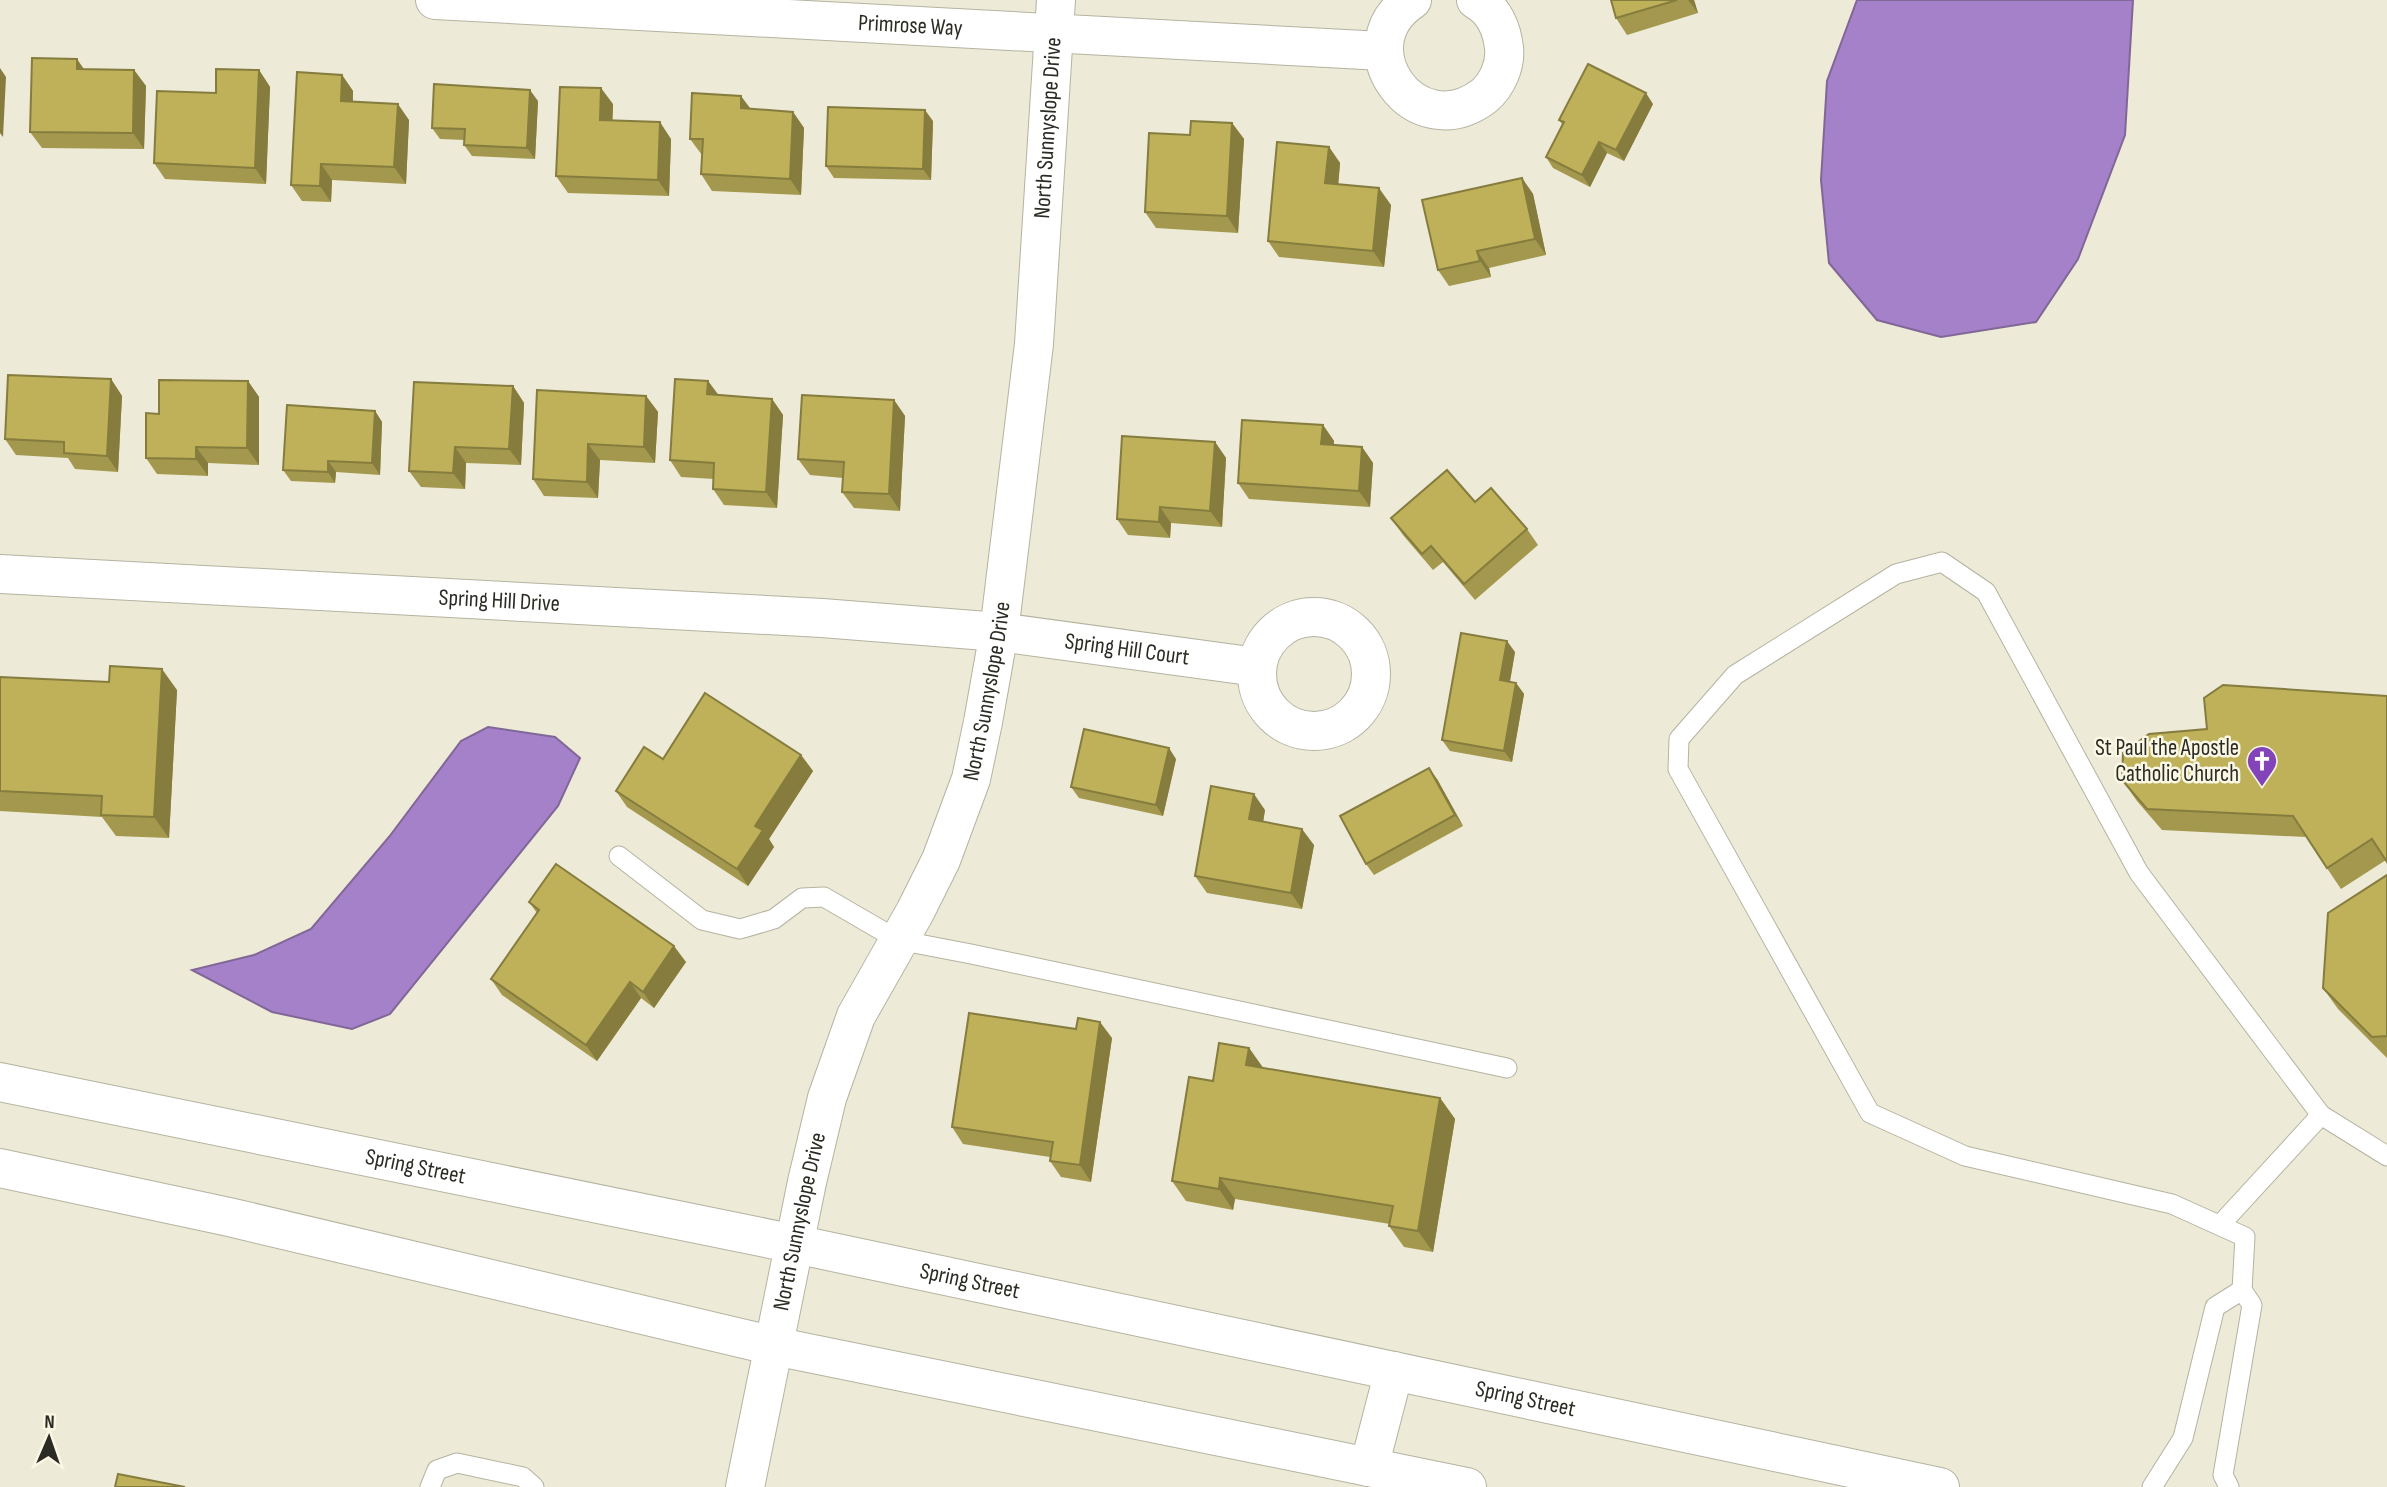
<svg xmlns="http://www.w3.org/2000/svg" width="2387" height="1487" font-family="'Sofia Sans Condensed',sans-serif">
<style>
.water{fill:#a581c9;stroke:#806797;stroke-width:2}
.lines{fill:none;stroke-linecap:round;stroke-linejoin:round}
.service-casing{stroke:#b5b3a0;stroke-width:21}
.minor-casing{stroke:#b5b3a0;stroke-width:40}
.secondary-casing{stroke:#b5b3a0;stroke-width:40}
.service{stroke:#fff;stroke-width:19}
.minor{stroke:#fff;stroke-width:38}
.secondary{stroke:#fff;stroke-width:38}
.wall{fill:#a3984d}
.shaded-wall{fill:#857c3e}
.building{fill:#beb159;stroke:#857c3e;stroke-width:2}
.labels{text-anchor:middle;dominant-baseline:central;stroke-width:5;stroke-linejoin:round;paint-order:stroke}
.street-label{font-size:23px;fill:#2b2a23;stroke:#faf8e4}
.poi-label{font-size:23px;fill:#2b2a23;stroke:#faf8e4;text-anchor:end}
</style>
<rect width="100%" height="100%" fill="#edead7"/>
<g class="water">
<path d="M1857 0H2133L2125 135 2078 259 2036 322 1941 337 1877 320 1829 263 1821 180 1827 81Z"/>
<path d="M488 727 555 737 580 758 558 806 390 1014 352 1029 272 1012 192 970 254 955 311 929 389 837 461 741Z"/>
</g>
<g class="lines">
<g class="service-casing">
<g id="service">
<path d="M619 856 702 920 740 929 774 919 802 898 824 897 898 940 971 954 1507 1068"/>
<path d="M2220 1225 2321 1115"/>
<path d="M2242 1290 2245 1237 2172 1204 1965 1156 1870 1113 1678 769 1679 739 1735 675 1896 574 1942 562 1986 592 2139 873 2321 1115 2387 1156"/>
<path d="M430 1487 437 1470 457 1463 523 1477 534 1487"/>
<path d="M2152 1487 2183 1438 2215 1307 2242 1290 2252 1305 2223 1475 2229 1487"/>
</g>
</g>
<g class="minor-casing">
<g id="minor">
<path id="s1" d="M435 0 1383 51"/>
<path d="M1412 0C1343 46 1415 148 1484 96 1497 85 1506 65 1504 48 1502 29 1494 10 1476 0"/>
<path id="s2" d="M0 574 822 618 999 632 1257 667"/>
<circle cx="1314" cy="674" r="57"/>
<path id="s3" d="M745 1487 807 1182 827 1098 856 1016 915 912 941 860 971 779 983 722 999 632 1034 344 1056 0"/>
</g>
</g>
<g class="secondary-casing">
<g id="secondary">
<path id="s4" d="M0 1082 795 1244 1940 1487"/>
<path d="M0 1168 229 1217 774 1346 1467 1487"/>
<path d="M1369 1467 1394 1371"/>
</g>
</g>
<use href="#service" class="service"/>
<use href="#minor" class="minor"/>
<use href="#secondary" class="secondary"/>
</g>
<g class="wall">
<path d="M1611 0H1694L1698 13 1627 35 1616 18Z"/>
<path d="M84 69 134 70 146 86 144 149 42 148 30 132Z"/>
<path d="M259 70 270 87 266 184 165 179 154 163 216 93Z"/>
<path d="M342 75 353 91V102L409 120 406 184 332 180 331 202 302 201 291 185Z"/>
<path d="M538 101 535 159 472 156 464 145 465 140 440 139 432 128Z"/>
<path d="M613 104 612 121 671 139 669 196 568 193 556 176Z"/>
<path d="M1653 104 1624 161 1607 153 1590 187 1553 168 1546 157 1562 124 1559 120Z"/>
<path d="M751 109 793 112 804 128 801 195 712 191 701 174 702 155 690 139Z"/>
<path d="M933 121 931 180 834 178 826 166Z"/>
<path d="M1232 123 1244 139 1238 233 1156 228 1145 212 1190 135Z"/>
<path d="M1329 147 1340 163 1338 185 1391 205 1384 267 1279 257 1268 241Z"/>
<path d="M1522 178 1533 194 1546 255 1489 268 1491 277 1449 286 1438 270Z"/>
<path d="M111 379 122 396 118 472 75 469 68 458 16 455 5 439Z"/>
<path d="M248 381 259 397V465L208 463V476L157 474 146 458 159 414Z"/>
<path d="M708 381 718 395 772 399 783 415 777 508 724 505 713 489 714 479 681 477 670 460Z"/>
<path d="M513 386 524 403 521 465 466 463 465 489 421 487 409 471Z"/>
<path d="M646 396 658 412 655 463 600 460 598 498 544 496 533 479Z"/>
<path d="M894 400 905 416 900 511 854 508 842 492 843 478 810 475 798 459Z"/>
<path d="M375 411 382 422 380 475 336 472 335 483 291 481 283 470Z"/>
<path d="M1323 425 1334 441V445L1362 447 1373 463 1370 507 1249 499 1238 483Z"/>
<path d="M1215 442 1226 458 1222 527 1171 523 1170 538 1128 535 1117 519Z"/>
<path d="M1475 502 1527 529 1538 545 1475 600 1443 562 1433 570 1403 535 1391 518Z"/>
<path d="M1515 652 1510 682 1516 683 1524 694 1512 762 1450 751 1442 740Z"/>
<path d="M0 677 177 690 169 838 116 836 102 817 0 811Z"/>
<path d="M2387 696 2386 860 2341 889 2306 837 2162 830 2137 801 2122 780 2207 729Z"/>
<path d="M801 755 813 771 769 839 774 847 748 886 627 807 616 791 663 759Z"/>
<path d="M1176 759 1163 816 1079 798 1071 787Z"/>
<path d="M1437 779 1463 826 1374 875 1366 864Z"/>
<path d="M1265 810 1263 822 1314 845 1302 909 1207 893 1195 876Z"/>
<path d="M2387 875V1058L2338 1009 2323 988Z"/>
<path d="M529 902 686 962 654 1008 641 998 597 1061 502 995 491 979 537 913Z"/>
<path d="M1112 1038 1091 1182 1061 1177 1050 1161V1157L963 1144 952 1127Z"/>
<path d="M1249 1048 1263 1068 1440 1098 1455 1119 1433 1252 1404 1247 1389 1226 1390 1224 1235 1199 1233 1210 1186 1201 1172 1181 1213 1081Z"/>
</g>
<g class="shaded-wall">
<path d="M1688 0H1694L1698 13Z"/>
<path d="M77 59 88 75 77 69Z"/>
<path d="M0 68 6 77 3 137 0 133Z"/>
<path d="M134 70 146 86 144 149 133 133Z"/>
<path d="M259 70 270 87 266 184 255 168Z"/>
<path d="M342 75 353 91 352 118 341 101Z"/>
<path d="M601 88 613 104 612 136 600 120Z"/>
<path d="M530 90 538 101 535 159 527 148Z"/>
<path d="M1646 93 1653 104 1624 161 1616 150Z"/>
<path d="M741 96 753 112 741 108Z"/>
<path d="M398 104 409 120 406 184 394 167Z"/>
<path d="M925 110 933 121 931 180 923 169Z"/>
<path d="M793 112 804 128 801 195 790 179Z"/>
<path d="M660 122 671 139 669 196 658 180Z"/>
<path d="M1232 123 1244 139 1238 233 1227 216Z"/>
<path d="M1599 142 1607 153 1590 187 1582 175Z"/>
<path d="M1329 147 1340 163 1337 200 1325 183Z"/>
<path d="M321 164 332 180 331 202 320 186Z"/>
<path d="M1522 178 1533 194 1546 255 1535 239Z"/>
<path d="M1379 188 1391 205 1384 267 1373 251Z"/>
<path d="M1477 251 1489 268 1491 277 1480 261Z"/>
<path d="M111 379 122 396 118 472 107 456Z"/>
<path d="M248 381 259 397V465L247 448Z"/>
<path d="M708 381 720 397 707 394Z"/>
<path d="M513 386 524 403 521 465 509 449Z"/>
<path d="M646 396 658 412 655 463 644 447Z"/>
<path d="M772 399 783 415 777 508 766 492Z"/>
<path d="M894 400 905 416 900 511 889 494Z"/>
<path d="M375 411 382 422 380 475 372 463Z"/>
<path d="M1323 425 1334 441 1333 460 1321 444Z"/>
<path d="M1215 442 1226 458 1222 527 1210 511Z"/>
<path d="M588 444 600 460 598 498 587 482Z"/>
<path d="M196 447 208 463V476L196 459Z"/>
<path d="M455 447 466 463 465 489 453 473Z"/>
<path d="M1362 447 1373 463 1370 507 1359 491Z"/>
<path d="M328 461 336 472 335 483 328 472Z"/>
<path d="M1160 507 1171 523 1170 538 1159 522Z"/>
<path d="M1507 641 1515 652 1508 691 1500 680Z"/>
<path d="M162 669 177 690 169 838 154 817Z"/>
<path d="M1516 683 1524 694 1512 762 1504 751Z"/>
<path d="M1169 748 1176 759 1163 816 1156 805Z"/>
<path d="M801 755 813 771 769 839 774 847 748 886 737 869 755 826Z"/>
<path d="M1429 768 1437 779 1463 826 1455 815Z"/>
<path d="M1254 794 1265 810 1261 835 1249 819Z"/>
<path d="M1302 829 1314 845 1302 909 1291 893Z"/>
<path d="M674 946 686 962 654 1008 643 992Z"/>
<path d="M630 982 641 998 597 1061 586 1045Z"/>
<path d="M1100 1022 1112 1038 1091 1182 1080 1165Z"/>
<path d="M1249 1048 1264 1069 1246 1065Z"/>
<path d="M1440 1098 1455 1119 1433 1252 1418 1231Z"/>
<path d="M1220 1178 1235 1199 1233 1210 1219 1189Z"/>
</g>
<g class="building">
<path d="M1611 0H1677L1616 18Z"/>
<path d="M32 58 77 59V69L134 70 133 133 30 132Z"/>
<path d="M1588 64 1646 93 1616 150 1599 142 1582 175 1546 157 1564 122 1559 120Z"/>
<path d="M216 69 259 70 255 168 154 163 157 91 216 93Z"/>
<path d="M297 72 342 75 341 101 398 104 394 167 321 164 320 186 291 185Z"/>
<path d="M434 84 530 90 527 148 464 145 465 129 432 128Z"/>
<path d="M560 87 601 88 600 120 660 122 658 180 556 176Z"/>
<path d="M692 93 741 96V108L793 112 790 179 701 174 703 139H690Z"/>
<path d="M828 107 925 110 923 169 826 166Z"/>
<path d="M1191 121 1232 123 1227 216 1145 212 1149 133 1190 135Z"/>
<path d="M1277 142 1329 147 1325 183 1379 188 1373 251 1268 241Z"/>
<path d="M1522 178 1535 239 1477 251 1480 261 1438 270 1422 200Z"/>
<path d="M8 375 111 379 107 456 64 453V442L5 439Z"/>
<path d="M675 379 708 381 707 394 772 399 766 492 713 489 714 463 670 460Z"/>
<path d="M159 380 248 381 247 448 196 447V459L146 458V413L159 414Z"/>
<path d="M414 382 513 386 509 449 455 447 453 473 409 471Z"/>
<path d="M537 390 646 396 644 447 588 444 587 482 533 479Z"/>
<path d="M802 395 894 400 889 494 842 492 844 462 798 459Z"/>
<path d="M287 405 375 411 372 463 328 461V472L283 470Z"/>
<path d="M1242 420 1323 425 1321 444 1362 447 1359 491 1238 483Z"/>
<path d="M1122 436 1215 442 1210 511 1160 507 1159 522 1117 519Z"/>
<path d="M1447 470 1475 502 1491 488 1527 529 1464 584 1431 546 1422 554 1391 518Z"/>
<path d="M1461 633 1507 641 1500 680 1516 683 1504 751 1442 740Z"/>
<path d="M110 666 162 669 154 817 101 815 102 796 0 791V677L109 682Z"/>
<path d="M2223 685 2387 696V862L2372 839 2327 868 2293 816 2147 809 2122 780 2123 753 2149 734 2207 729 2204 698Z"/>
<path d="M705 693 801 755 755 826 763 830 737 869 616 791 644 747 663 759Z"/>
<path d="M1084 729 1169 748 1156 805 1071 787Z"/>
<path d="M1429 768 1455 815 1366 864 1340 816Z"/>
<path d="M1211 786 1254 794 1249 819 1302 829 1291 893 1195 876Z"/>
<path d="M556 864 674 946 643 992 630 982 586 1045 491 979 539 910 529 902Z"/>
<path d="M2387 875V1036L2372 1037 2323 988 2328 913Z"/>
<path d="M969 1013 1076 1029 1078 1018 1100 1022 1080 1165 1050 1161 1053 1142 952 1127Z"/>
<path d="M1219 1043 1249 1048 1246 1065 1440 1098 1418 1231 1389 1226 1393 1206 1220 1178 1219 1189 1172 1181 1189 1077 1213 1081Z"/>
<path d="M118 1474 185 1487H115Z"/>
</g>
<defs>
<g id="church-pin" transform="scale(1.575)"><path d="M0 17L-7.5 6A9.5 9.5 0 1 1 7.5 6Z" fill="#8444b9" stroke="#faf8e4"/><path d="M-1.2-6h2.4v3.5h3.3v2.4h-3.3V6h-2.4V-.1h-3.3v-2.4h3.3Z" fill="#fff"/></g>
</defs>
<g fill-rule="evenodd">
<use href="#church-pin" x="2262" y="761"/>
</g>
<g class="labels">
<g class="street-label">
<text stroke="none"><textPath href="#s1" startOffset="476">Primrose Way</textPath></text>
<text stroke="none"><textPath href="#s3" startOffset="1405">North Sunnyslope Drive</textPath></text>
<text stroke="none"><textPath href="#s2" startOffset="500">Spring Hill Drive</textPath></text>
<text stroke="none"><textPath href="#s2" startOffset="1130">Spring Hill Court</textPath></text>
<text stroke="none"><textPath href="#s3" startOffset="838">North Sunnyslope Drive</textPath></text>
<text stroke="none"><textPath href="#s4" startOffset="424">Spring Street</textPath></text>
<text stroke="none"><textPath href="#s3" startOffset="271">North Sunnyslope Drive</textPath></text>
<text stroke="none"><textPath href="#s4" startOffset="990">Spring Street</textPath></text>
<text stroke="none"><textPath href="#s4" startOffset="1558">Spring Street</textPath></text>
</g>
<g class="poi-label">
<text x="2239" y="748">St Paul the Apostle<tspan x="2239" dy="26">Catholic Church</tspan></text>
</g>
</g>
<g transform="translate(49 1438) rotate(2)" stroke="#faf8e4" stroke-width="5" paint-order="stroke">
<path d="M0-5L12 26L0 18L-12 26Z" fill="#2b2a23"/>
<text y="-10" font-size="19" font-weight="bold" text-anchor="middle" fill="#2b2a23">N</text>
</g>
</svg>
